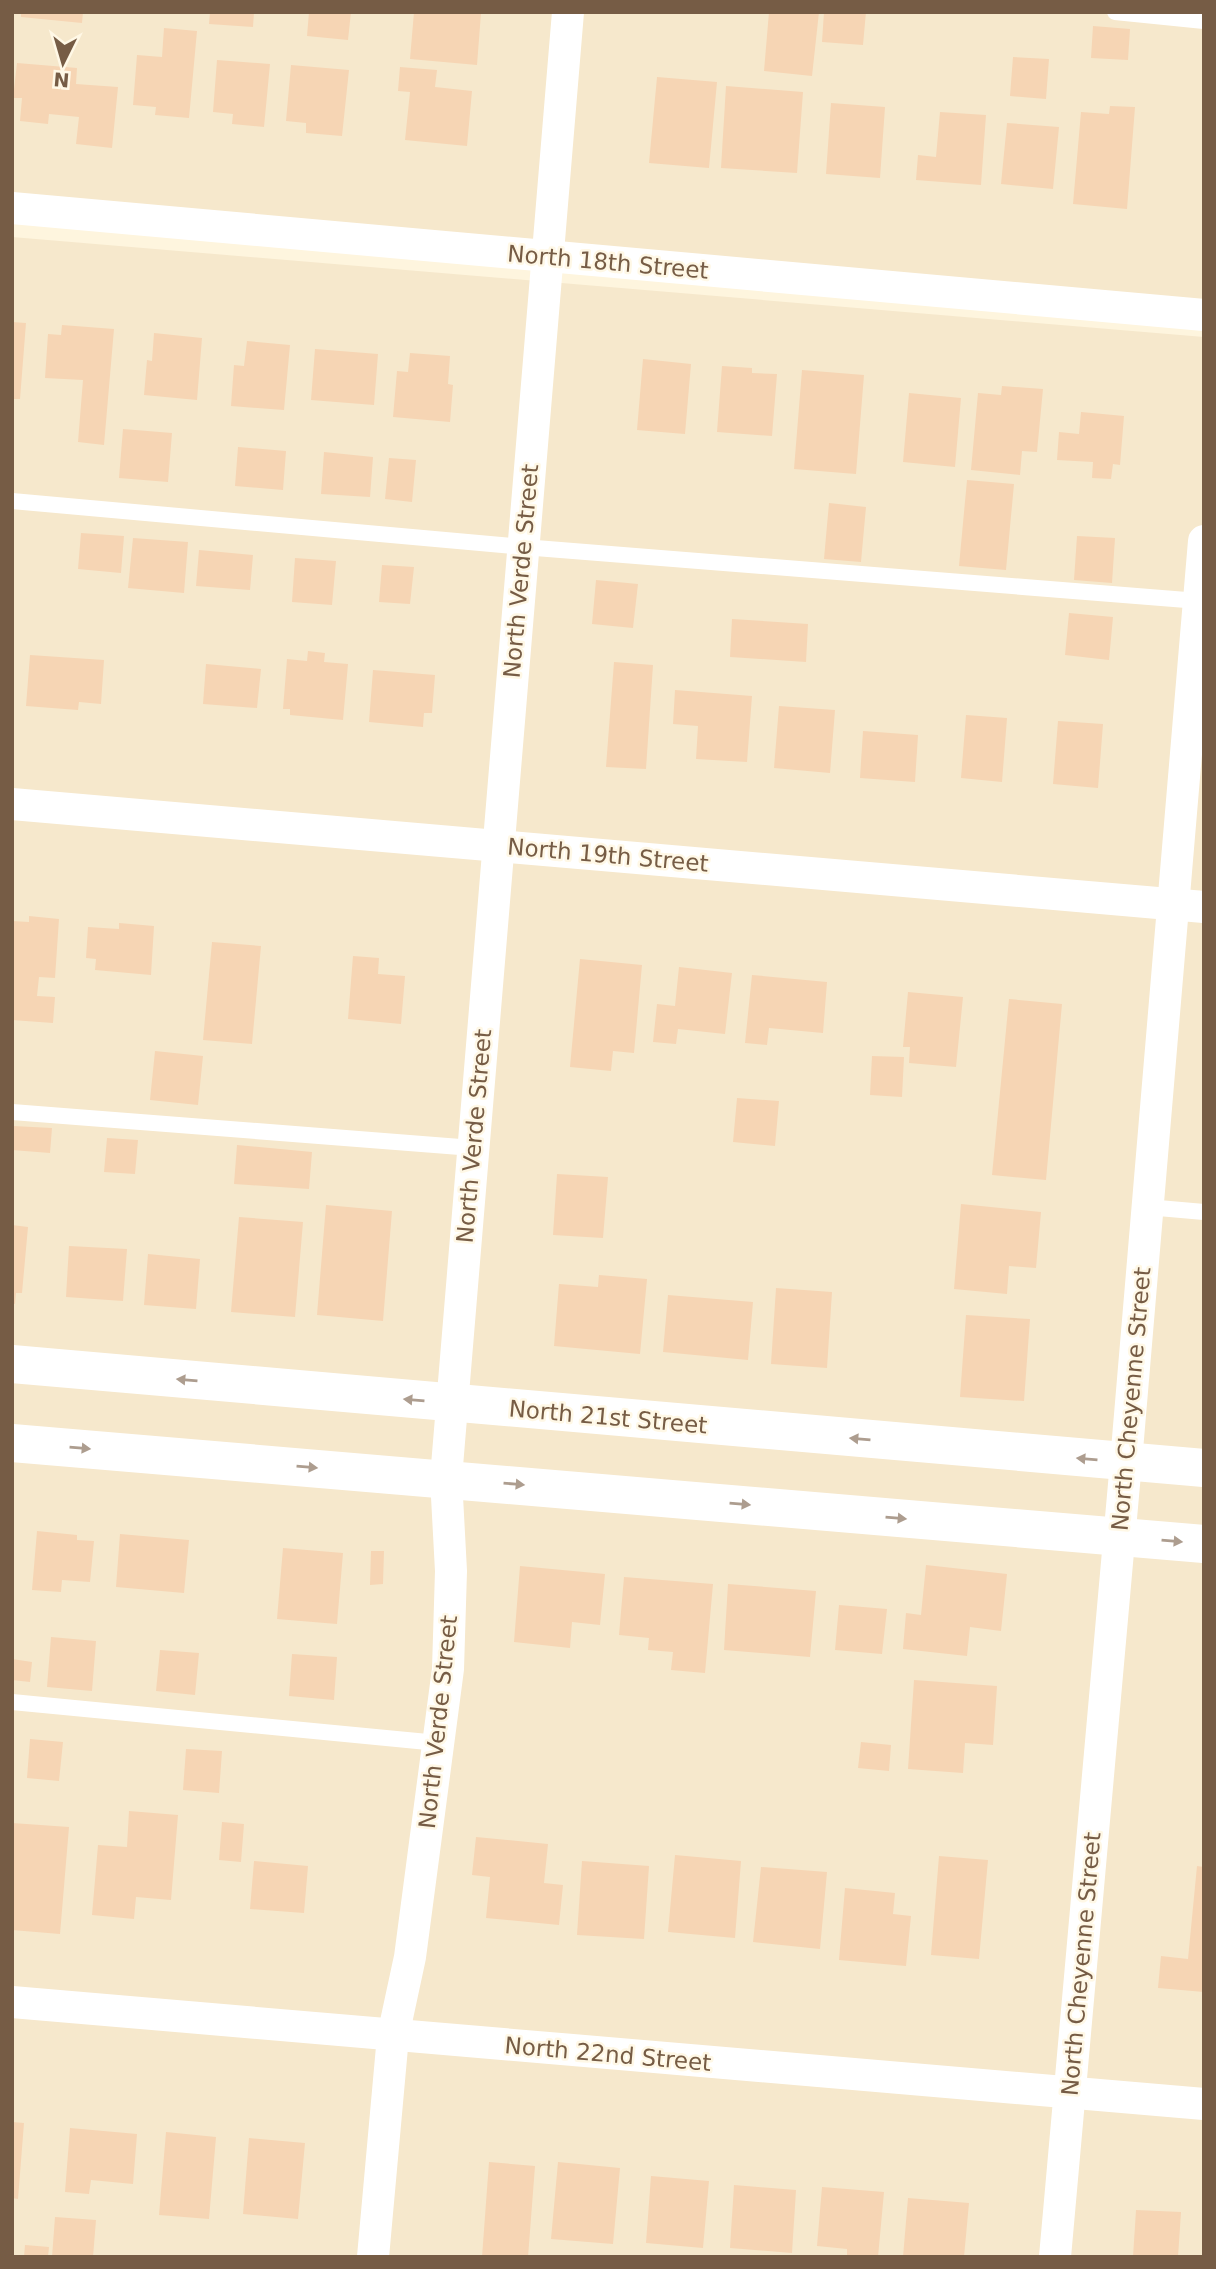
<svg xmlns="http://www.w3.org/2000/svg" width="1216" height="2269" font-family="'DejaVu Sans',sans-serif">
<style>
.residential{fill:#f6e8cc}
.building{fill:#f6d5b4}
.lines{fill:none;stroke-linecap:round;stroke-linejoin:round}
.service{stroke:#fff;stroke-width:16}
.minor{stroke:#fff;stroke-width:32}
.secondary{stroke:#fff;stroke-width:38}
.oneway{fill:#ad9d8f}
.labels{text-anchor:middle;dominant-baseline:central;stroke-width:5;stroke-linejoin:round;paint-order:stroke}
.street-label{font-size:23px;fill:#765c45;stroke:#fff8e6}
</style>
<rect width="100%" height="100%" fill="#fef5de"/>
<g class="residential">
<path d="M12 12H1204V318L12 212Z"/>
<path d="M12 237 1204 337V2257H12Z"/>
</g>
<g class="building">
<path d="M21 12H83L82 23 21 17Z"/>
<path d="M210 12H254L253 27 209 24Z"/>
<path d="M309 12H351L348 40 307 36Z"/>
<path d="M414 12 481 13 477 65 410 59Z"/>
<path d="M769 12H819L812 76 764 71Z"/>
<path d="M824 12H866L863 45 822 42Z"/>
<path d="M1093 26 1130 29 1128 60 1091 58Z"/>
<path d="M164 28 197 31 189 118 155 115 156 107 133 105 137 55 162 57Z"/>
<path d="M1013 57 1049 59 1046 99 1010 96Z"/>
<path d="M217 60 270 64 264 127 232 124 233 114 213 112Z"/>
<path d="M17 63 77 68 76 84 118 87 112 148 76 144 79 117 49 114 48 124 20 121 22 98H13Z"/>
<path d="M291 65 349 70 342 136 306 133V123L286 121Z"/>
<path d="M400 67 437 70 435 87 472 91 467 146 405 140 410 92 398 91Z"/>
<path d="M657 77 717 82 709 168 649 163Z"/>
<path d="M726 86 803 92 797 173 721 168Z"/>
<path d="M831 103 885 107 880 178 826 174Z"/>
<path d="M1110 106 1135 107 1127 209 1073 204 1081 112 1109 114Z"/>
<path d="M940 112 986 115 981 185 916 180 918 155 936 157Z"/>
<path d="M1007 123 1059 127 1053 189 1001 184Z"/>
<path d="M12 322 26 323 20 399H12Z"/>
<path d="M62 325 114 329 104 445 78 442 83 380 45 378 48 334 61 335Z"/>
<path d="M154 333 202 338 197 400 144 395 147 360 152 361Z"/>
<path d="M247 341 290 345 284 410 231 406 234 365 244 366Z"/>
<path d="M315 349 378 354 374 405 311 400Z"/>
<path d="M410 353 450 356 448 384 453 385 450 422 393 417 397 371 408 372Z"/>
<path d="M643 359 691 364 685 434 637 430Z"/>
<path d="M722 366 752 368V373L777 374 772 436 717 432Z"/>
<path d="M802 370 864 375 856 474 794 469Z"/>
<path d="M1002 386 1043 389 1037 452 1022 451 1020 475 971 470 978 393 1001 395Z"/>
<path d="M909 393 961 398 955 467 903 462Z"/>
<path d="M1081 412 1124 416 1120 465 1113 464 1111 479 1092 478 1093 462 1057 460 1059 432 1079 434Z"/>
<path d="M123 429 172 433 168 482 119 478Z"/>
<path d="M238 447 286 451 283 490 235 486Z"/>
<path d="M324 452 373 457 370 497 321 494Z"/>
<path d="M389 458 416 460 412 502 385 499Z"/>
<path d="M967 480 1014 484 1006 570 959 566Z"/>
<path d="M829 503 866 507 861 562 824 559Z"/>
<path d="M81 533 124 536 121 573 78 569Z"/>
<path d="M1077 536 1115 538 1112 583 1074 580Z"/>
<path d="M133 538 188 542 184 593 128 588Z"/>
<path d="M199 550 253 555 250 590 196 586Z"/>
<path d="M295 558 336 561 332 605 292 602Z"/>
<path d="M382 565 414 567 410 604 379 602Z"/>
<path d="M596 580 638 584 633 628 592 624Z"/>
<path d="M1069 613 1113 617 1109 660 1065 655Z"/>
<path d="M732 619 808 624 806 662 730 657Z"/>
<path d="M308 651 325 653 324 662 348 664 343 720 290 715V709H283L287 659 307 661Z"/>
<path d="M30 655 104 660 101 704 79 702 78 710 26 706Z"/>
<path d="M614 662 653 665 646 769 606 767Z"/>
<path d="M206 664 261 669 257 708 203 704Z"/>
<path d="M373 670 435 675 432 713H424L423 727 369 722Z"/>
<path d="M675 690 752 696 747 762 696 759 698 726 673 724Z"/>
<path d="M779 706 835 710 830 773 774 768Z"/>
<path d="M966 715 1007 718 1002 782 961 778Z"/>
<path d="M1058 721 1103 724 1098 788 1053 784Z"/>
<path d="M863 731 918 735 915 782 860 778Z"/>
<path d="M29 916 59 919 55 978 39 977 37 996 55 997 53 1023 12 1020V921L29 922Z"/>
<path d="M119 923 154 926 151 975 95 970 96 959 86 958 88 927 119 929Z"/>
<path d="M212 942 261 946 252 1044 203 1040Z"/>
<path d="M353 956 379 958 378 974 405 976 401 1024 348 1019Z"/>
<path d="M580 959 642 965 634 1053 613 1051 611 1071 570 1067Z"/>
<path d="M679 967 732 973 725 1034 678 1029 676 1044 653 1042 657 1004 675 1006Z"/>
<path d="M752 975 827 982 823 1033 769 1028 767 1045 745 1043Z"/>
<path d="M908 992 963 997 956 1067 909 1063 910 1047H903Z"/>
<path d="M1009 999 1062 1004 1046 1180 992 1175Z"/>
<path d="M155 1051 203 1056 198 1105 150 1100Z"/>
<path d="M872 1056 904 1057 902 1097 870 1095Z"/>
<path d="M737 1098 779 1101 775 1146 733 1142Z"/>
<path d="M13 1126 52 1128 50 1153 12 1150Z"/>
<path d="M107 1138 138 1140 135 1174 104 1172Z"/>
<path d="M237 1145 312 1152 309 1189 234 1184Z"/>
<path d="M557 1174 608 1177 603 1238 553 1235Z"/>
<path d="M961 1204 1041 1212 1036 1268 1009 1266 1007 1294 954 1289Z"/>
<path d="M326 1205 392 1211 383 1321 317 1315Z"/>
<path d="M239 1217 303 1222 295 1317 231 1312Z"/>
<path d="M12 1225 28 1227 22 1293H16L15 1304 12 1303Z"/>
<path d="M69 1246 127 1249 123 1301 66 1297Z"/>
<path d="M148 1254 200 1259 196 1309 144 1305Z"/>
<path d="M599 1275 647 1279 640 1354 554 1346 559 1284 598 1287Z"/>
<path d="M776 1288 832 1292 827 1368 771 1364Z"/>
<path d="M668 1295 753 1302 748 1360 663 1352Z"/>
<path d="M966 1315 1030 1319 1024 1401 960 1397Z"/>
<path d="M37 1531 77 1535V1540L94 1541 90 1582 62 1580 61 1592 32 1590Z"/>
<path d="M120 1534 189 1540 184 1593 116 1587Z"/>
<path d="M283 1548 343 1553 337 1624 277 1619Z"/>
<path d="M371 1551H384L383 1584 370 1585Z"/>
<path d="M926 1565 1007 1574 1001 1631 970 1627 967 1656 903 1649 906 1613 921 1615Z"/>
<path d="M520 1566 605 1574 600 1625 572 1622 570 1648 514 1642Z"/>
<path d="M624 1577 713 1584 705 1673 671 1670 673 1652 648 1650 649 1638 619 1635Z"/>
<path d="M728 1584 816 1591 810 1657 724 1650Z"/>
<path d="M839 1605 887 1609 882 1654 835 1650Z"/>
<path d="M51 1637 96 1641 92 1691 47 1687Z"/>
<path d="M160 1650 199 1653 195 1695 156 1691Z"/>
<path d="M292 1654 337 1657 334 1700 289 1696Z"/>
<path d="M12 1659 32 1662 30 1682 12 1680Z"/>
<path d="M914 1680 997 1686 993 1745 965 1743 963 1773 908 1769Z"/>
<path d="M30 1739 63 1742 59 1781 27 1778Z"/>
<path d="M861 1742 891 1745 889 1771 858 1768Z"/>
<path d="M186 1749 222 1751 219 1793 183 1790Z"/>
<path d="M129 1811 178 1815 171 1900 136 1897 134 1919 92 1915 98 1845 127 1847Z"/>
<path d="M222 1822 244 1824 241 1862 219 1860Z"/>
<path d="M12 1823 69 1827 60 1934 12 1930 14 1896H12Z"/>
<path d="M476 1837 548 1844 544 1883 563 1885 559 1925 486 1918 490 1877 472 1875Z"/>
<path d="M675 1855 741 1861 735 1938 668 1932Z"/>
<path d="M939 1856 988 1860 979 1959 931 1955Z"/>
<path d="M254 1861 308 1866 304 1913 250 1909Z"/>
<path d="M582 1861 649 1866 644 1939 577 1935Z"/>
<path d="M1197 1866 1204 1867V1992L1158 1988 1161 1956 1188 1959Z"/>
<path d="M761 1867 827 1872 820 1949 753 1942Z"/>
<path d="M845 1888 895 1893 893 1914 911 1916 906 1966 839 1960Z"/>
<path d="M12 2122 24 2123 18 2199 12 2198Z"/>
<path d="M70 2128 137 2134 133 2184 91 2180 89 2194 65 2192Z"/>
<path d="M166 2132 216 2137 209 2219 159 2215Z"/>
<path d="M249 2138 305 2143 298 2219 243 2214Z"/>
<path d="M489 2162 535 2166 528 2257H482Z"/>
<path d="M558 2162 620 2168 613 2244 551 2239Z"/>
<path d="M651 2176 709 2181 703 2248 646 2243Z"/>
<path d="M734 2185 796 2190 792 2253 730 2248Z"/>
<path d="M822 2187 884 2192 878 2257H847V2249L817 2246Z"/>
<path d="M908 2198 969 2203 964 2257H903Z"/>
<path d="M1136 2210 1181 2212 1178 2257H1133Z"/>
<path d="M55 2217 96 2220 93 2257H52Z"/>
<path d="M25 2245 49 2247 48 2257H24Z"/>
</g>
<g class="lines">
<g class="service">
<path d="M1115 12 1204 21"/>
<path d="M12 501 523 547 1199 601"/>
<path d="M12 1112 473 1148"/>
<path d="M1147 1207 1204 1212"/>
<path d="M12 1702 438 1743"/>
</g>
<g class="minor">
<path d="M12 208 1204 315"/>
<path d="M12 804 1204 907"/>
<path d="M12 2002 1204 2104"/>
<path d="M373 2257 393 2036 410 1957 448 1669 451 1571 446 1478 568 12"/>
<path d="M1055 2257 1126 1462 1204 541"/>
</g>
<g class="secondary">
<path d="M12 1364 1204 1468"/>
<path d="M12 1443 1204 1544"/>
</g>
</g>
<defs><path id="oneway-solid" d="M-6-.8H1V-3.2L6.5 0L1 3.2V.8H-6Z" transform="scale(1.75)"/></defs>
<g class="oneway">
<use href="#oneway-solid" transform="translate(187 1380) rotate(-175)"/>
<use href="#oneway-solid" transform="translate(414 1400) rotate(-175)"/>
<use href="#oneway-solid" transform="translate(860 1439) rotate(-175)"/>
<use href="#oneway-solid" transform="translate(80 1448) rotate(5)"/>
<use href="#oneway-solid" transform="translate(1087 1459) rotate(-175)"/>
<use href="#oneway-solid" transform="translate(307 1467) rotate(5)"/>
<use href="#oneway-solid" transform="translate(514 1484) rotate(5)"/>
<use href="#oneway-solid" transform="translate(740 1504) rotate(5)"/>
<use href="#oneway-solid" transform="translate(896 1518) rotate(5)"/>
<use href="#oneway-solid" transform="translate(1172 1541) rotate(5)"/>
</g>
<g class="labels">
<g class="street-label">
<text transform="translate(608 262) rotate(5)">North 18th Street</text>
<text transform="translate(521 571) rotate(-85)">North Verde Street</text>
<text transform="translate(608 855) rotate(5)">North 19th Street</text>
<text transform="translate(474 1136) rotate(-85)">North Verde Street</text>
<text transform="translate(1131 1399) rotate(-85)">North Cheyenne Street</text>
<text transform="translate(608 1417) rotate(5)">North 21st Street</text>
<text transform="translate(438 1722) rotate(-84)">North Verde Street</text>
<text transform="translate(1081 1964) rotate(-85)">North Cheyenne Street</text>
<text transform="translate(608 2054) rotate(5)">North 22nd Street</text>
</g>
</g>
<rect width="1216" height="2269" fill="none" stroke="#765c45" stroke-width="28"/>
<g transform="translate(63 63) rotate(185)" stroke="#fff8e6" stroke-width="5" paint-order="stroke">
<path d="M0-5L12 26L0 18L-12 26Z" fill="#765c45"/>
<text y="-10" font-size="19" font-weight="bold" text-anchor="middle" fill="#765c45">N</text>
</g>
</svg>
